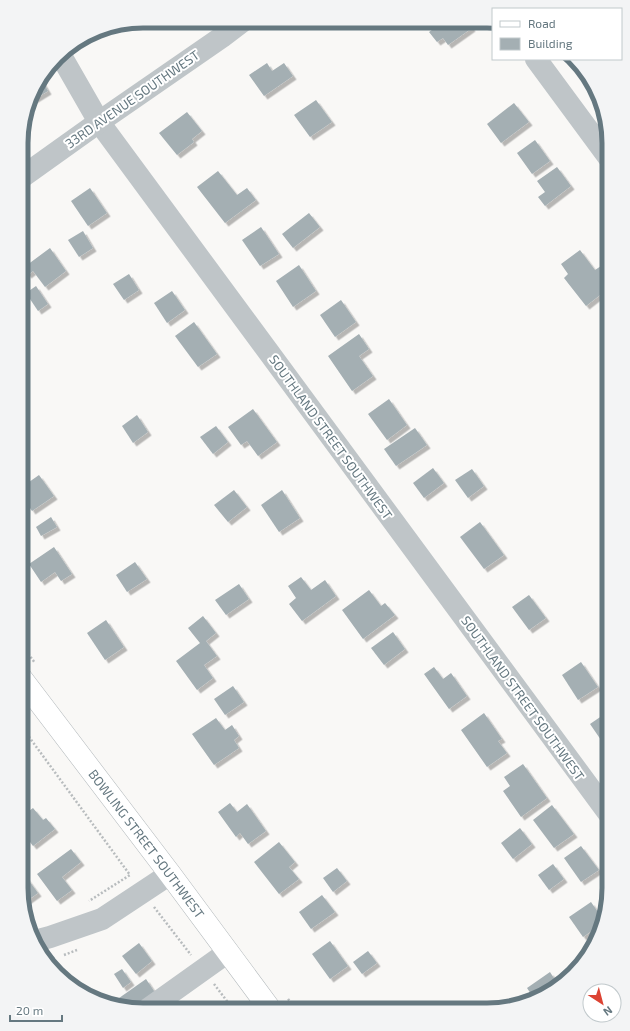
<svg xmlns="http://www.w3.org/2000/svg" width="630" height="1031" font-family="'Exo 2',sans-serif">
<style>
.building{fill:#a4afb3;filter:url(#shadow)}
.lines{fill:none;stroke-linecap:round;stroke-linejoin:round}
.major-casing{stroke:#b1b7ba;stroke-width:23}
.path{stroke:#b8bcbe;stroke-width:2.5;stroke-dasharray:2 2;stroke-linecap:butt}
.minor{stroke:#bfc5c8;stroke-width:22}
.major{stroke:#fff;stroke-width:22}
.labels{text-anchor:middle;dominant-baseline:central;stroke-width:4;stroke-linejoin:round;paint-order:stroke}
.street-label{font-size:13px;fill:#657880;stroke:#fff}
.rim{fill:none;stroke:#657880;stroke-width:5}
</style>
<defs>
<filter id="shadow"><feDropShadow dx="3.5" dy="3.5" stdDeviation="0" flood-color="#0004"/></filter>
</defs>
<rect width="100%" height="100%" fill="#f9f8f6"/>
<g class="building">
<path d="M443 22H468L472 28 448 45 443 38 437 42 429 32Z"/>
<path d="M267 63 272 71 284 63 293 76 264 96 249 75Z"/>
<path d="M41 79 48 91 30 102 34 89Z"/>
<path d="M316 100 332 122 310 137 294 115Z"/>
<path d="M514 103 529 122 501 143 487 124Z"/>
<path d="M187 112 202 131 192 139 194 142 177 155 159 133Z"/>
<path d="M535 140 550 161 532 174 517 153Z"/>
<path d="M557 167 571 186 545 206 538 197 545 192 537 181Z"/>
<path d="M218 171 237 195 247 188 256 200 225 223 197 187Z"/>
<path d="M90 188 107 213 88 226 71 201Z"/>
<path d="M309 213 320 227 293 248 282 234Z"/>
<path d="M261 227 279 254 260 266 242 240Z"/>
<path d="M83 231 93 248 79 257 68 240Z"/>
<path d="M50 248 66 271 45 287 33 271 28 275 23 268Z"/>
<path d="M580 250 595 270 601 266 609 276V288L586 306 564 278 568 274 561 264Z"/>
<path d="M299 265 316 291 293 307 276 281Z"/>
<path d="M129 274 139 290 124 300 113 284Z"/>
<path d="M36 286 48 304 38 311 26 293Z"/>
<path d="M172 291 185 310 167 323 154 303Z"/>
<path d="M341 300 356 322 335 337 320 315Z"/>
<path d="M194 322 217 354 198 367 175 336Z"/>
<path d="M359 334 369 349 359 356 373 376 352 391 328 356Z"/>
<path d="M389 399 407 425 387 440 368 414Z"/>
<path d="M253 409 277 442 258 456 247 441 241 445 228 427Z"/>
<path d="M137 415 148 432 133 443 122 426Z"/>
<path d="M216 426 228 442 213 454 200 437Z"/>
<path d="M415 428 427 445 396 466 384 449Z"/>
<path d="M433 468 444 483 424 498 413 483Z"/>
<path d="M472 469 484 486 468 498 455 480Z"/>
<path d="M39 475 54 496 32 511 22 496V487Z"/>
<path d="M234 490 247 507 228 522 214 505Z"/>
<path d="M282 490 300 518 279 532 261 505Z"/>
<path d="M51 517 57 527 41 536 36 527Z"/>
<path d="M480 522 504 555 484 569 460 537Z"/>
<path d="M54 547 72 574 61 581 55 572 41 582 29 564Z"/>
<path d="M135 562 147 579 127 592 116 575Z"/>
<path d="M301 577 311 590 325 580 336 596 302 621 289 604 296 598 288 586Z"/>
<path d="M239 584 249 599 226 615 215 600Z"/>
<path d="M369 590 381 606 385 603 395 615 363 639 342 610Z"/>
<path d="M529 595 546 618 529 630 512 607Z"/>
<path d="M203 616 216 633 206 641 217 656 204 665 213 678 197 690 176 661 200 643 188 628Z"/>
<path d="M106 620 124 647 105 660 87 633Z"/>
<path d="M393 632 405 649 384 665 371 648Z"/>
<path d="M581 662 598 687 578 700 562 675Z"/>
<path d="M434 667 443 679 451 673 467 696 449 709 424 674Z"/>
<path d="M233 686 244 702 225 715 214 699Z"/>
<path d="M609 711V735L601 740 590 724Z"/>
<path d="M484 713 502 739 498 741 507 753 487 767 461 730Z"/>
<path d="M216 718 225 730 232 725 239 736 234 740 239 748 214 765 192 734Z"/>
<path d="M523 764 547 798 521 817 503 791 510 786 504 777Z"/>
<path d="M230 803 237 812 247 804 266 831 248 844 240 833 236 837 218 812Z"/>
<path d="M552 805 574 834 554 848 533 820Z"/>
<path d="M33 808 43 820 46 818 55 829 33 846 21 830V817Z"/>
<path d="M520 828 532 844 513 859 501 843Z"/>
<path d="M279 842 295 862 289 867 299 879 279 894 254 862Z"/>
<path d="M581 846 599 870 581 882 564 858Z"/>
<path d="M71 849 81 862 62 877 72 890 57 901 37 874Z"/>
<path d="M553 864 564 879 549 890 538 875Z"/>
<path d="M337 868 347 881 333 892 323 878Z"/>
<path d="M21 870 38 893 24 903 21 888Z"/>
<path d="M322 895 335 912 311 929 299 912Z"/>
<path d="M591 902 604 921 603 923 583 937 569 917Z"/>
<path d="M330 941 348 966 330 979 312 954Z"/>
<path d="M139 943 152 961 136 974 122 956Z"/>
<path d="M368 951 377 963 362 974 353 962Z"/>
<path d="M122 969 131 982 123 988 114 974Z"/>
<path d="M550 972 557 983 535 1000 527 988Z"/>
<path d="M146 979 156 994 134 1009H127L112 1003Z"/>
<path d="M501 1000 506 1006 487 1010Z"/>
</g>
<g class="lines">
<g class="major-casing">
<g id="major">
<path id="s1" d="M21 678 170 874 270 1009"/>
</g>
</g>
<g class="path">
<path d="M21 644 35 663"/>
<path d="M24 730 130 875 89 901"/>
<path d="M154 907 191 955"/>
<path d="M64 955 77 950"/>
<path d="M49 960 56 957"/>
<path d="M214 984 233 1009"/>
<path d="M288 999 296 1009"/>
</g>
<g class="minor">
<path d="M60 54 99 122 609 814"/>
<path d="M536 59 609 158"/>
<path d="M22 177 99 122 222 37 243 21"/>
<path d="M35 941 50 937 102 919 170 874"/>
<path d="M148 1009 228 952"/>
</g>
<use href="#major" class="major"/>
</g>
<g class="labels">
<g class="street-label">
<text transform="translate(132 99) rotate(-35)">33RD AVENUE SOUTHWEST</text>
<text transform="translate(331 437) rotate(54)">SOUTHLAND STREET SOUTHWEST</text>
<text transform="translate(523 698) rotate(54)">SOUTHLAND STREET SOUTHWEST</text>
<text stroke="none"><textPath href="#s1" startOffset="208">BOWLING STREET SOUTHWEST</textPath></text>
</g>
</g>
<path d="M0 0H630V1031H0ZM143 28H487A115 115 0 0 1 602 143V888A115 115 0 0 1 487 1003H143A115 115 0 0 1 28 888V143A115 115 0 0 1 143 28Z" fill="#f3f4f5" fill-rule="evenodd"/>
<path class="rim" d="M143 28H487A115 115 0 0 1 602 143V888A115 115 0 0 1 487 1003H143A115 115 0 0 1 28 888V143A115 115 0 0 1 143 28Z"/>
<rect x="492" y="8" width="130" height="52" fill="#ffffff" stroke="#c1c9cc"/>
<rect x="500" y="21" width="20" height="6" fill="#ffffff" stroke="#c1c9cc"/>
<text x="528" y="28" font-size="12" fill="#657880">Road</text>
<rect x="500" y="38" width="20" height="12" fill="#a4afb3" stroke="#c1c9cc"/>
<text x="528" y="48" font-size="12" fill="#657880">Building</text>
<g transform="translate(602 1003) rotate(144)"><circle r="19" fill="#ffffff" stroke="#c1c9cc"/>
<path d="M0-3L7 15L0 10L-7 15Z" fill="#dc4333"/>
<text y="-6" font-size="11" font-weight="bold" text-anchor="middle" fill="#657880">N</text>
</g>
<path d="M10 1015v6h52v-6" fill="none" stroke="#657880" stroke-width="2"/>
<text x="16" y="1015" font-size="12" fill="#657880" stroke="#ffffff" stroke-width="3" paint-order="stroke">20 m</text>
</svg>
